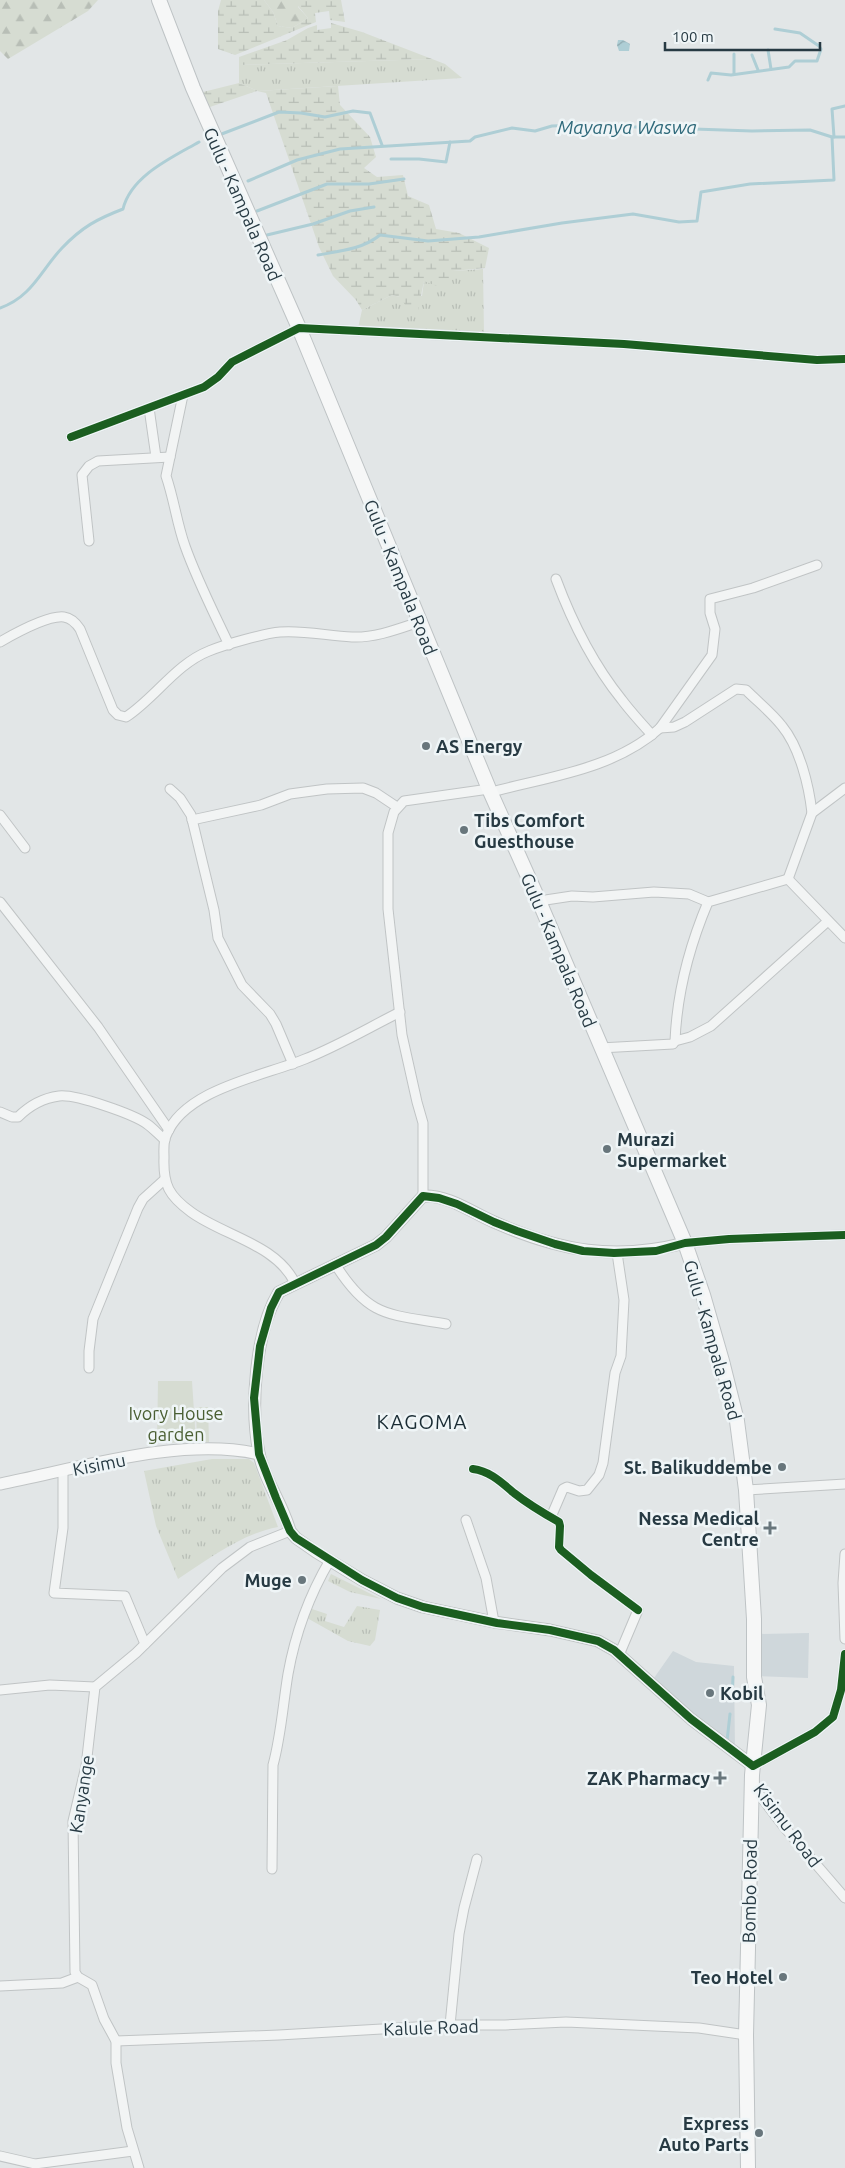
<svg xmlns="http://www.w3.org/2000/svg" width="845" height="2168" font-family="Ubuntu,sans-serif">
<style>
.built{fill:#cfd7db}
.grass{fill:url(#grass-tufts)}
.forest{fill:url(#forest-firs)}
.wetland{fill:url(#wetland-marsh)}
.garden{fill:#d6dcd2}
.water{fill:url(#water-waves)}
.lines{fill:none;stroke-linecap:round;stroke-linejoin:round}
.stream{stroke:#aeced5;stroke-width:3}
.street-casing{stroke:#c0c4c5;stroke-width:11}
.secondary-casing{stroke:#c0c4c5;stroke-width:13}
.primary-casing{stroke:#bec3c5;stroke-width:16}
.street{stroke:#f2f4f4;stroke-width:9}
.secondary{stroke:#f6f7f7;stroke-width:11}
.primary{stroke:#f6f7f7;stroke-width:14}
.cycleway-casing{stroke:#eff5f7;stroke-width:11}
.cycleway{stroke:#1b5e20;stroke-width:8}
.poi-dot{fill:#68767c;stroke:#eff5f7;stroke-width:2}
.labels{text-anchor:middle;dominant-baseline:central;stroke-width:5;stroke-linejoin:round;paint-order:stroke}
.street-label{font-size:18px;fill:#273a43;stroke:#eff5f7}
.poi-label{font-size:18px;font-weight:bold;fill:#273a43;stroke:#eff5f7;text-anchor:end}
.park-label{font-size:18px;fill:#4a5f33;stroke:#eff5f7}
.water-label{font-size:19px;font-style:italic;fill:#2e697a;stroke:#eff5f7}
.quarter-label{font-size:20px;letter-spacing:1px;fill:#192b33;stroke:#eff5f7}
</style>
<defs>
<pattern id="grass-tufts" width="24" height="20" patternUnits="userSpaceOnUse" patternTransform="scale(1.25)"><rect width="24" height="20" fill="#d6dcd2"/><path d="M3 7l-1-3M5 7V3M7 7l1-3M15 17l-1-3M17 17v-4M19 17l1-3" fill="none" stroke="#b8beb6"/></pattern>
<pattern id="forest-firs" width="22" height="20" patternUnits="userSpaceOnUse" patternTransform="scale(1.25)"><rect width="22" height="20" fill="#d6dcd2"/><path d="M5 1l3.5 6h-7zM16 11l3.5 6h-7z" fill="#b8beb6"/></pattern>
<pattern id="wetland-marsh" width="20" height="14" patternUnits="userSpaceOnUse" patternTransform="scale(1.25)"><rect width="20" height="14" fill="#d6dcd2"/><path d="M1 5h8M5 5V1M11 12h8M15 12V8" fill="none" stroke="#b8beb6"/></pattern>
<pattern id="water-waves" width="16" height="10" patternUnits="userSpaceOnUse" patternTransform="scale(1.25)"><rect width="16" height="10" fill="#aeced5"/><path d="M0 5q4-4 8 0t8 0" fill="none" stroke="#8ea8ae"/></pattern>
</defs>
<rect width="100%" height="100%" fill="#e2e6e7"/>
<g class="built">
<path d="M809 1633 808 1678 754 1676 757 1634Z"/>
<path d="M673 1651 696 1662 734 1666 735 1751 654 1678Z"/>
</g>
<g class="grass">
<path d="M432 59 445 64 462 78 258 91 239 83V65Z"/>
<path d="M483 269 484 334 358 328 362 310 392 295 400 297 422 296 424 281 453 271Z"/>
<path d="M196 1407H208L209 1442H197Z"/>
<path d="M212 1459H249L254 1463 278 1527C241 1534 209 1559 178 1579L156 1526 144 1471Z"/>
<path d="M331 1574 381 1599 350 1592 328 1581Z"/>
<path d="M357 1606 380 1610 375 1640 370 1646 348 1641 307 1618 312 1609 327 1614 325 1621 344 1627Z"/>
</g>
<g class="forest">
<path d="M0 0H98L88 11 8 59 0 51Z"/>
<path d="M264 0H298V7L308 18 292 28 278 26 273 12Z"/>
</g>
<g class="wetland">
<path d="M221 0H264L273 12 278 26 292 28 308 18 298 6V0H341L345 22 330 20 329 11 315 13 316 22 235 55 218 49V11Z"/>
<path d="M331 23 362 32 432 59 239 65V57L287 40 308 28 317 25V30L331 28Z"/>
<path d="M239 83 258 91 338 86 340 105 370 137 376 157 364 168 377 177 403 175 408 196 429 205 436 229 459 233 489 248 485 268 453 271 444 289 424 281 418 310 407 308 400 297 392 295 362 310 356 300 333 276 319 247 266 93 257 91 207 108 199 93Z"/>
</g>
<path class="garden" d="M158 1381H192L196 1442 157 1443Z"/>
<path class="water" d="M618 40H623L630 44 629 51H619L617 45Z"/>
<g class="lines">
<g class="stream">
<path d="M768 50 771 69"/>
<path d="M734 54V74"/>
<path d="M752 55 758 70"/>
<path d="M708 80 711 73 731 75 789 67 795 61H817L821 49 819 46 800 33 775 29"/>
<path d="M219 135 279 112 301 113 325 117 353 111 370 113 382 145"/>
<path d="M834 137 832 109 845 106"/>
<path d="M391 159H419L446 162 450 142"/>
<path d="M248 181 297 160 340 149 470 141 475 137 512 128 535 131 552 126 578 125 752 131 810 130 832 137H845"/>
<path d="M257 211 327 184H369L404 179"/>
<path d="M267 235 313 224 350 211 374 207"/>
<path d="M318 255C340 251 363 249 380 235L428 241 479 237 562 223 633 214 679 222 697 221 701 192 750 184 834 180 832 137"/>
<path d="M0 308C32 297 41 270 62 248 82 227 97 219 123 209 131 176 171 158 199 142"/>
<path d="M732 1698 733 1677"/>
<path d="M727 1741 730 1714"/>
</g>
<g class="street-casing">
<g id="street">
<path d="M183 395 166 476C174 499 177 524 185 546 197 580 214 613 229 645"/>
<path d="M149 408 156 457"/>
<path d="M71 437 204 387 218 377 232 362 299 328 624 344 817 360 845 359"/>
<path d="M89 541 82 475 89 466 98 461 170 457"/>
<path d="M556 579C572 622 593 664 622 700 631 712 642 724 652 735"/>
<path d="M0 642C14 634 48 615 64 617 71 618 76 623 80 629L113 710 118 715 126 717C155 698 176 664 209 651 223 645 266 633 280 632 304 630 328 636 352 637 375 638 398 629 419 622"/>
<path d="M660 728 674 727 685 722 736 689 746 690C758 702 772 713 782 726 800 748 809 786 812 813"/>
<path d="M170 789 180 798 191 815 214 910 218 938 242 985 270 1014 276 1024 293 1064"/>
<path d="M491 792C548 777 615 769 660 728L712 655 715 629 710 613V599L753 588 817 565"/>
<path d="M0 815 25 848"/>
<path d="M192 820 261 805 290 794 327 789 363 788 376 793 397 807"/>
<path d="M788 879 812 813 845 788"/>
<path d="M788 879 845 938"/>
<path d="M539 901 572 896 593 897 654 892 689 894 708 902"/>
<path d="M0 902 98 1027 169 1130"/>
<path d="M675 1041 690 1037 711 1026 828 921"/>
<path d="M600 1048 673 1044 675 1041C677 993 689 947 708 902L788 879"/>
<path d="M0 1112 12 1117H18C29 1106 44 1098 59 1096 76 1094 133 1114 147 1124 154 1129 159 1135 165 1140"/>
<path d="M423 1196V1123L417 1102 402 1035 388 909V833L394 812 404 801 489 789"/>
<path d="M685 1243 729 1239 845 1235"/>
<path d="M335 1264C369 1318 388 1314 446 1324"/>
<path d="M295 1283C276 1244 224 1236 191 1212 169 1196 163 1185 164 1158 164 1151 163 1142 166 1136 184 1089 264 1076 305 1059 338 1046 368 1028 400 1012"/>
<path d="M89 1368V1351L93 1319 138 1208 143 1199 164 1180"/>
<path d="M473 1469C490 1471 502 1483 514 1493 528 1504 543 1513 559 1522L560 1526 559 1547 561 1550 591 1575 638 1610 619 1655"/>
<path d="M63 1471V1528L54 1593 125 1596 145 1644"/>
<path d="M746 1490 845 1484"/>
<path d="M551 1517 563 1489 567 1487 579 1491 587 1490 599 1475 603 1463 615 1373 621 1356 624 1300 617 1253"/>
<path d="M466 1520 486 1578 494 1622"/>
<path d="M845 1554 843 1583 845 1639"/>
<path d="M0 1690 50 1685 95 1687"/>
<path d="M753 1766 815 1732 833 1717 841 1690 845 1654"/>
<path d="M754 1783 755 1789 784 1827 845 1898"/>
<path d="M272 1869 273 1765C281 1736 283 1704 288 1674 295 1635 310 1594 330 1560"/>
<path d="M0 1986 62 1983 78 1977"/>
<path d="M450 2025 459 1934 464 1908 477 1859"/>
<path d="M116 2041 279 2035 450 2025H505L566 2022 699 2028 746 2035"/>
<path d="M0 2156 35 2164 133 2151"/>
<path d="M139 2168 127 2128 116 2063V2041L104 2019 92 1985 78 1977 75 1972 73 1821 86 1766 95 1687 136 1653 222 1568 250 1547 290 1531"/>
</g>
</g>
<g class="secondary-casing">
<g id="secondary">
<path d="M685 1243C614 1261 560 1251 494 1222 471 1212 449 1195 423 1196L386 1237 376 1245 279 1292C255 1331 250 1408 259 1453 264 1480 283 1504 290 1531L296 1538 316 1552 362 1580 397 1598 423 1607 494 1622 550 1630 598 1641 614 1650 691 1719 753 1766"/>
<path d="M0 1484C77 1469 181 1436 259 1454"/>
</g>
</g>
<g class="primary-casing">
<path id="primary" d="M159 0 193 88 299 328 489 789 539 901 685 1243 703 1295 722 1361 737 1421 746 1490 754 1619V1677L759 1705 752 1775 746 2035 748 2168"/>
</g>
<use href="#street" class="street"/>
<use href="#secondary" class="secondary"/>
<use href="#primary" class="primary"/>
<g class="cycleway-casing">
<g id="cycleway">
<path d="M71 437 204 387 218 377 232 362 299 328 624 344 817 360 845 359"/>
<path d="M845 1235 729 1239 685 1243 656 1251 614 1253 583 1251 555 1244 517 1231 494 1222 457 1204 439 1198 423 1196 386 1237 376 1245 279 1292 271 1308 260 1346 254 1398 259 1454 276 1498 290 1531 296 1538 362 1580 397 1598 423 1607 497 1623 550 1630 598 1641 614 1650 691 1719 753 1766 815 1732 833 1717 841 1690 845 1654"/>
<path d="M473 1469C490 1471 502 1483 514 1493 528 1504 543 1513 559 1522L560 1526 559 1547 561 1550 591 1575 638 1610"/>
</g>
</g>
<use href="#cycleway" class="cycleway"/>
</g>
<g class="poi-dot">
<circle cx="426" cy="746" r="5"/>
<circle cx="464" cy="830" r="5"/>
<circle cx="607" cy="1149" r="5"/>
<circle cx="782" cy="1467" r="5"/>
<path d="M767.5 1520.5h5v5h5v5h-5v5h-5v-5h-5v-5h5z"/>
<circle cx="302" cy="1580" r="5"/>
<circle cx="710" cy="1693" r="5"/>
<path d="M717.5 1770.5h5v5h5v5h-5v5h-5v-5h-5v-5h5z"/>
<circle cx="783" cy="1977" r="5"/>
<circle cx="759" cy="2133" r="5"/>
</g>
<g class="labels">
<g class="street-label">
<text transform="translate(243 204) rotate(66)">Gulu - Kampala Road</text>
<text transform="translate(401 577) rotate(68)">Gulu - Kampala Road</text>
<text transform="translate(559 950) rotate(67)">Gulu - Kampala Road</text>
<text transform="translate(713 1340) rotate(74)">Gulu - Kampala Road</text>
<text transform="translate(99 1464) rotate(-11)">Kisimu</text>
<text transform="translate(81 1794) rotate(-81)">Kanyange</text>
<text transform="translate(788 1825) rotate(53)">Kisimu Road</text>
<text transform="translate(749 1891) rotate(-89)">Bombo Road</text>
<text transform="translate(431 2027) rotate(-2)">Kalule Road</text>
</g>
<g class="poi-label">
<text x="436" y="746" text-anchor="start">AS Energy</text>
<text x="474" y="820" text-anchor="start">Tibs Comfort<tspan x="474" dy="21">Guesthouse</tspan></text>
<text x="617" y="1139" text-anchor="start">Murazi<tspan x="617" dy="21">Supermarket</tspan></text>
<text x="772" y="1467">St. Balikuddembe</text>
<text x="759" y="1518">Nessa Medical<tspan x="759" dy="21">Centre</tspan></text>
<text x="292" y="1580">Muge</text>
<text x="720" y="1693" text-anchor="start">Kobil</text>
<text x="710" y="1778">ZAK Pharmacy</text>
<text x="773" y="1977">Teo Hotel</text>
<text x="749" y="2123">Express<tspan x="749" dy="21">Auto Parts</tspan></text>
</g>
<g class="park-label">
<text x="176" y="1413">Ivory House<tspan x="176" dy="21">garden</tspan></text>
</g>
<g class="water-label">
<text x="627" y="127">Mayanya Waswa</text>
</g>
<g class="quarter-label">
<text x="422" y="1421">KAGOMA</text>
</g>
</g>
<path d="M665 42v8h155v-8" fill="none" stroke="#273a43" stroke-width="2.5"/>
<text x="672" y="42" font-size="15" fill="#273a43" stroke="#eff5f7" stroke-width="4" paint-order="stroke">100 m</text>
</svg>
